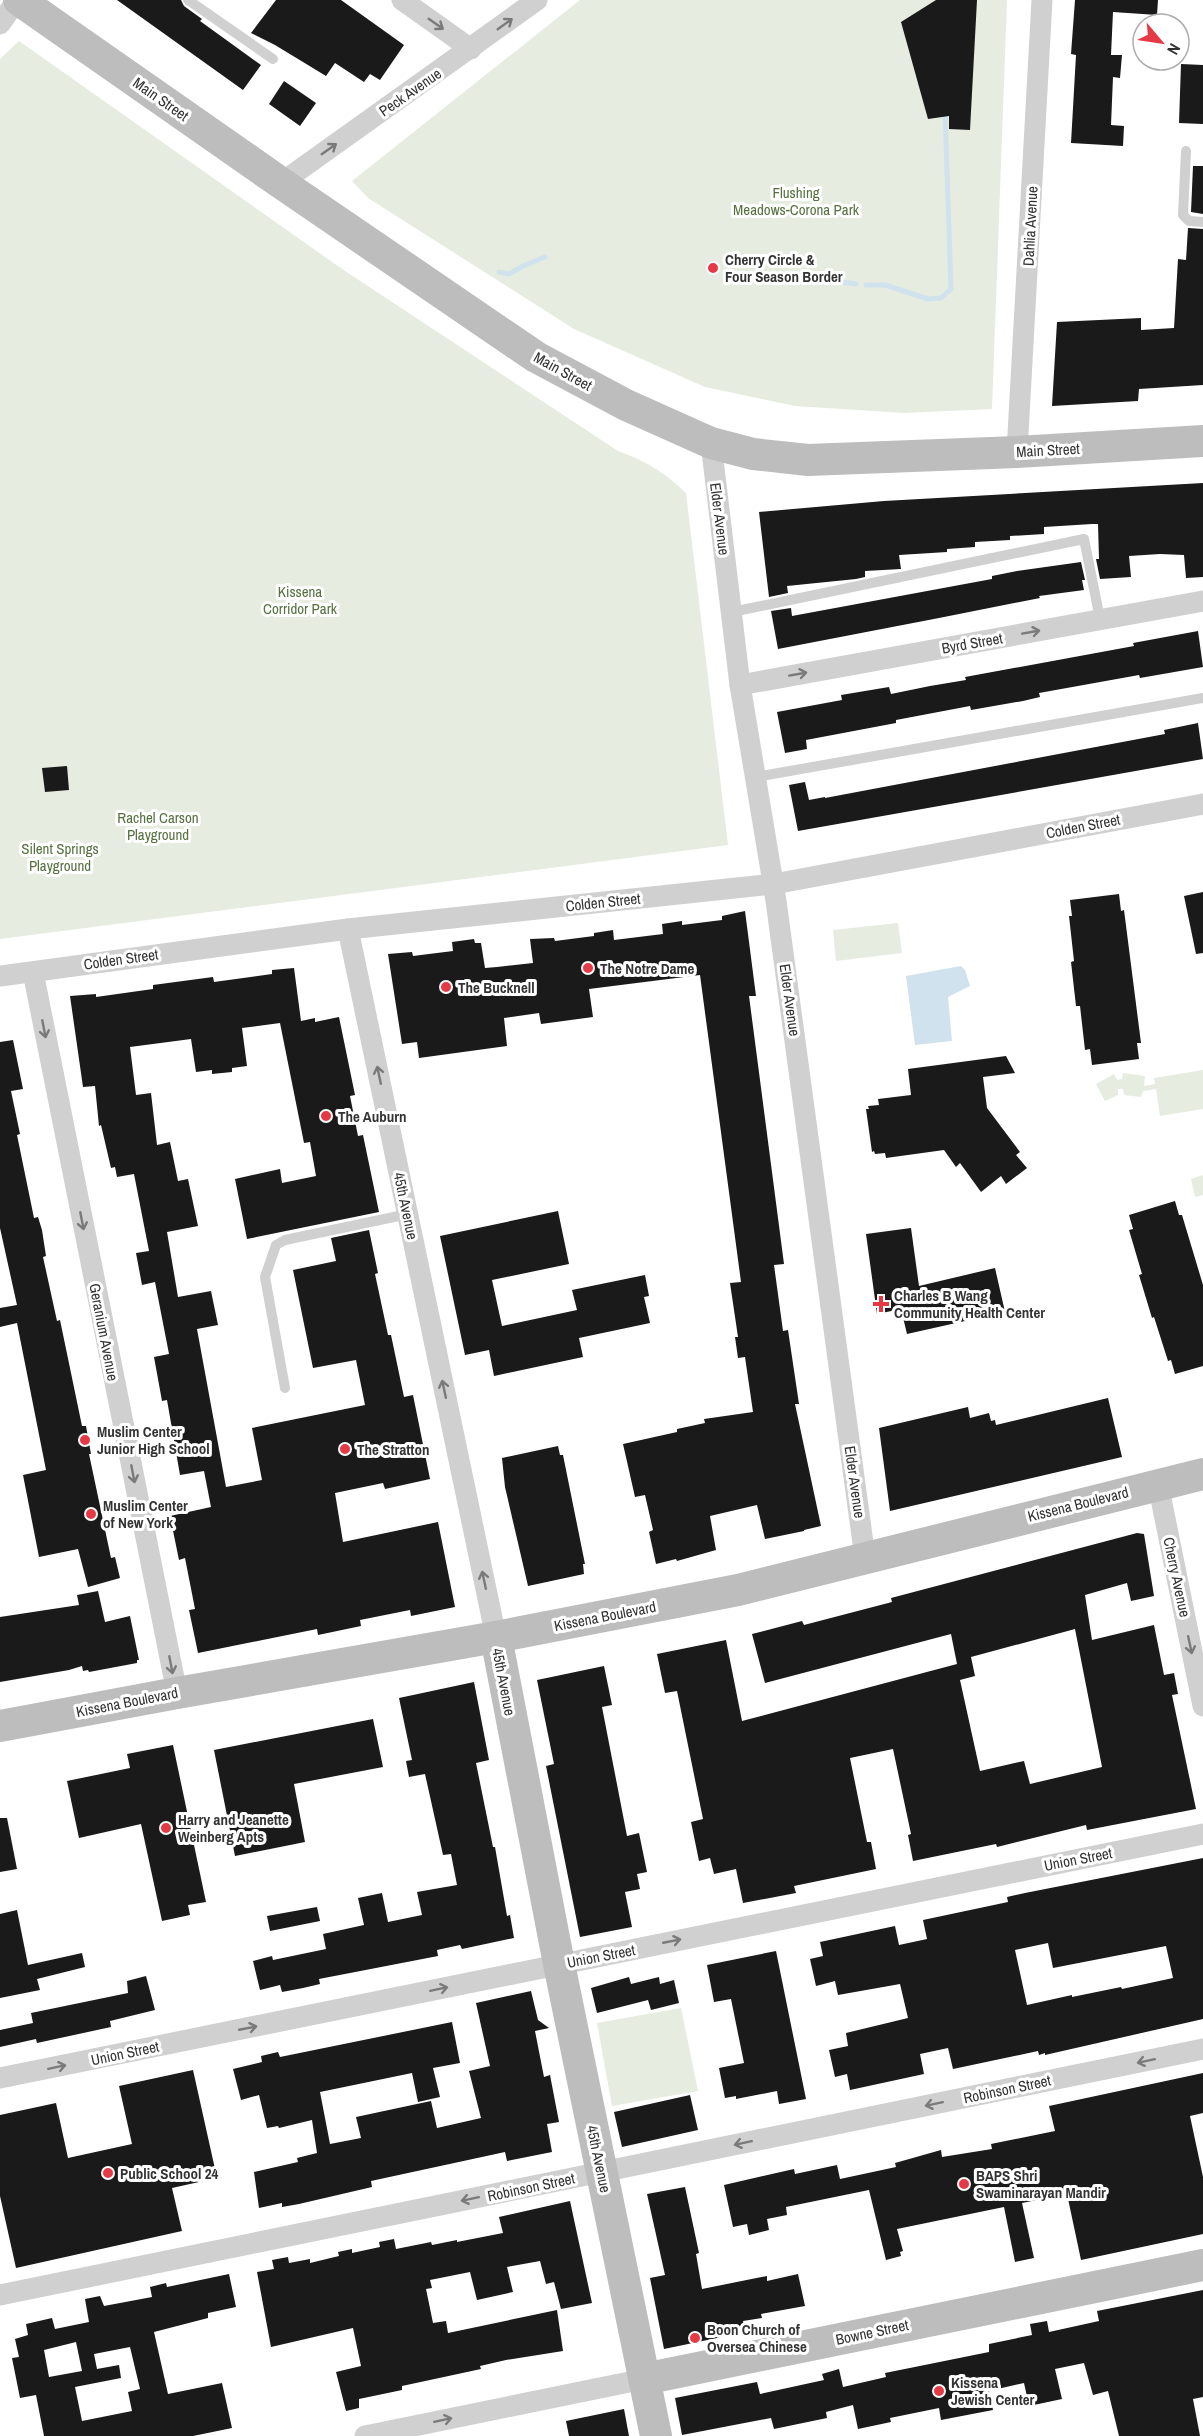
<svg xmlns="http://www.w3.org/2000/svg" width="1203" height="2436" font-family="'Archivo Narrow',sans-serif">
<style>
.green{fill:#e6ecdf}
.water{fill:#cfe2ee}
.lines{fill:none;stroke-linecap:round;stroke-linejoin:round}
.stream{stroke:#cfe2ee;stroke-width:5}
.building{fill:#1a1a1a;fill-rule:evenodd}
.lane{stroke:#d0d0d0;stroke-width:10}
.street{stroke:#d0d0d0;stroke-width:21}
.secondary{stroke:#bdbdbd;stroke-width:32}
.oneway{stroke:#7a7a7a}
.poi-dot{fill:#e63946;stroke:#fff;stroke-width:2}
.labels{text-anchor:middle;dominant-baseline:central;stroke-width:6;stroke-linejoin:round;paint-order:stroke}
.street-label{font-size:15px;fill:#333;stroke:#fff}
.park-label{font-size:15px;fill:#56703f;stroke:#fff}
.poi-label{font-size:15px;font-weight:bold;fill:#333;stroke:#fff;text-anchor:start}
</style>
<rect width="100%" height="100%" fill="#fff"/>
<g class="green">
<path d="M580 0H1007L992 409 904 413 795 406 705 387 574 329 368 198 352 181Z"/>
<path d="M19 41 342 269 618 451C647 462 663 471 686 493L728 845 0 939V59Z"/>
<path d="M898 923 902 953 836 961 833 930Z"/>
<path d="M1203 1070V1109L1160 1116 1156 1089 1143 1091 1141 1097 1124 1095 1123 1089H1118V1095L1105 1101 1096 1084 1114 1074 1117 1080 1122 1079 1123 1073 1145 1076 1144 1086 1155 1084 1154 1078Z"/>
<path d="M1203 1175V1195L1195 1197 1191 1179Z"/>
<path d="M681 2008 698 2091 612 2106 597 2023Z"/>
</g>
<path class="water" d="M961 966 965 970 970 986 948 997 952 1041 915 1045 906 976Z"/>
<g class="lines">
<g class="stream">
<path d="M499 272 509 274 523 266 545 257"/>
<path d="M789 274 795 275"/>
<path d="M806 277 814 279"/>
<path d="M825 280 856 284"/>
<path d="M866 285H885L928 299 941 298 951 289 945 112"/>
</g>
</g>
<g class="building">
<path d="M117 0H181L184 6 202 19 200 21 261 65 243 90Z"/>
<path d="M276 0H341L404 45 380 80 370 74 364 82 335 63 326 76 275 45 251 33Z"/>
<path d="M936 0H977L970 130 949 129V116L928 119 901 22Z"/>
<path d="M1075 0H1158L1157 15 1113 12 1111 55H1122L1120 78 1113 77 1111 125 1124 126 1123 146 1071 143 1076 55 1071 54Z"/>
<path d="M1181 64 1203 65V124L1179 123Z"/>
<path d="M284 81 316 103 300 126 269 104Z"/>
<path d="M1193 166H1203V214L1191 212Z"/>
<path d="M1188 228 1203 229V385L1139 389 1138 401 1052 406 1057 322 1141 318V330L1174 328 1178 259 1186 260Z"/>
<path d="M1203 483V577L1186 578 1184 555 1160 554 1129 556 1131 577 1100 579 1096 559H1099L1098 524H1092L1044 527V534L1010 536V540L975 542V547L947 549V552L899 555 901 569 865 571V577L856 579 787 586 788 593 769 597 759 512 884 501Z"/>
<path d="M1081 562 1085 580H1082L1084 590 1039 596 1040 598 939 618 778 649 771 611 791 608 792 616 992 579V576L1017 571Z"/>
<path d="M1198 631 1203 667 1140 678 1139 675 1039 693 1040 697 1023 701 971 710 970 706 896 720V723L806 740 807 749 785 753 777 712 842 700 841 695 889 687 891 694 930 686 966 680 965 677 1134 646 1133 643Z"/>
<path d="M1198 723 1203 759 798 831 789 785 805 782 809 800 825 797V798L1165 734 1164 730Z"/>
<path d="M67 766 69 790 45 792 42 768Z"/>
<path d="M1203 892V953L1196 954 1184 896Z"/>
<path d="M1119 894 1121 911 1124 910 1141 1043H1137L1139 1059 1092 1065 1090 1049 1085 1050 1080 1006H1076L1071 962 1074 961 1069 916H1072L1070 900Z"/>
<path d="M745 911 756 996H749L784 1264 774 1265 783 1331 788 1330 799 1404H795L821 1526 804 1530V1531L765 1539 757 1505 710 1516 716 1550 677 1561 676 1559 656 1564 649 1532 653 1530 645 1495 635 1497 623 1444 677 1432V1429L705 1423 704 1419 753 1412 745 1357 738 1358 735 1337H738L730 1283 741 1282 700 975 589 989 593 1017 541 1024 539 1013 504 1018 507 1046 419 1058 417 1042 402 1044 388 954 412 952 413 956 453 951 452 942 474 939 475 943H481L485 968 497 967 533 963 530 939 554 938 555 941 594 936V933L613 930 614 940 663 934 662 924 682 921V925L722 920V916Z"/>
<path d="M294 968 301 1021 315 1018V1022L339 1017 355 1095 350 1096 358 1136 363 1135 379 1212 247 1239 235 1179 280 1169 282 1183 316 1176 310 1142 304 1143 280 1023 242 1028 247 1066 232 1068V1072L212 1074V1070L196 1072 191 1039 130 1047 136 1095 151 1093 157 1145 170 1142 178 1181 188 1179 198 1226 167 1232 178 1297 211 1291 218 1325 197 1329 226 1487 262 1480 252 1428 365 1405 356 1360 313 1368 293 1270 336 1261 331 1238 369 1230 378 1273 375 1274 388 1335H391L404 1397 413 1395 430 1479 385 1489 383 1483 335 1493 343 1542 438 1522 455 1607 411 1616 410 1610 360 1620 361 1626 318 1635 317 1629 198 1653 189 1610 195 1609 185 1558 179 1560 170 1516 211 1507 204 1471 180 1475 167 1400 162 1401 154 1357 169 1354 155 1282 142 1285 136 1253 149 1251 134 1174 117 1177 115 1167 111 1168 101 1125 99 1126 95 1086 83 1087 70 996 96 994V997L153 989V985L213 977 214 982 272 974V970Z"/>
<path d="M13 1040 23 1089 11 1091 20 1134 17 1135 34 1218 38 1217 42 1230 46 1256 43 1257 57 1321 60 1320 82 1426H86L91 1454H89L111 1558 115 1557 120 1578 88 1587 78 1549 39 1557 23 1475 46 1470 17 1323 0 1327V1308L17 1305 0 1228V1042Z"/>
<path d="M1006 1056 1015 1073 983 1077 987 1108 1020 1152 1016 1155 1027 1168 1006 1184 1001 1176 981 1192 960 1163 956 1167 944 1150 886 1158 885 1153 875 1154 874 1151 872 1152 866 1109H869L868 1106 879 1105 878 1099 911 1095 908 1069Z"/>
<path d="M1175 1201 1179 1215H1182L1203 1285V1366L1175 1374 1171 1360 1168 1361 1154 1317 1152 1318 1139 1275 1142 1274 1129 1230 1133 1229 1129 1215Z"/>
<path d="M558 1211 569 1264 492 1280 502 1326 577 1310 572 1290 645 1275 649 1296 644 1297 650 1323 579 1338 583 1357 494 1376 489 1350 465 1355 440 1236Z"/>
<path d="M911 1228 919 1286 995 1268 1005 1312 907 1334 901 1309 877 1314 866 1234Z"/>
<path d="M1108 1398 1122 1457 890 1511 879 1428 968 1407 970 1418 989 1413 991 1421 995 1420 996 1425Z"/>
<path d="M558 1446 560 1455H563L585 1564H583L584 1574 528 1586 505 1487 502 1458Z"/>
<path d="M1137 1533 1144 1534 1154 1596 1131 1601 1127 1583 1085 1595 1092 1640 1154 1625 1164 1675 1174 1673 1178 1694 1172 1695 1196 1809 1087 1830 1086 1825 997 1847 996 1844 913 1861 908 1835 911 1834 893 1749 850 1758 867 1842H871L876 1869 794 1886 796 1893 743 1903 736 1869 714 1874 710 1858 699 1861 691 1822 703 1819 677 1691 665 1693 657 1654 726 1640 742 1721 957 1664 951 1634 765 1683 752 1634 802 1621 804 1625 892 1602 891 1598ZM1075 1629 1102 1767 1030 1784 1024 1761 980 1771 960 1680 975 1676 971 1657Z"/>
<path d="M98 1591 105 1622 130 1616 139 1660H137V1663L89 1672 88 1670 83 1671 82 1666 69 1670 0 1682V1617L79 1605 77 1595Z"/>
<path d="M604 1666 612 1705 602 1707 627 1836 639 1833 647 1872 637 1874 640 1889 625 1892 632 1927 580 1937 546 1766 554 1764 537 1680Z"/>
<path d="M474 1682 489 1760 476 1763 493 1847H495L507 1916 510 1915 514 1938 462 1949 460 1945 437 1950 438 1956 319 1979 320 1984 303 1988 282 1992 280 1985 260 1990 253 1961 272 1956 273 1960 326 1949 323 1934 364 1925 358 1898 382 1893 388 1922 422 1915 417 1892 457 1885 451 1854 443 1855 425 1774 409 1777 406 1761 412 1760 399 1698Z"/>
<path d="M373 1719 383 1767 294 1784 305 1842 235 1856 214 1750Z"/>
<path d="M173 1745 206 1902 188 1905 190 1915 162 1921 141 1824 79 1838 67 1781 130 1768 127 1754Z"/>
<path d="M0 1818H7L17 1869 0 1872Z"/>
<path d="M1203 1858V2019L1045 2055V2053L1039 2055 1038 2051 953 2069 948 2048 920 2054 924 2074 850 2090 847 2074 835 2077 829 2050 848 2046 846 2033 908 2018 900 1984 838 1995 835 1981 816 1986 810 1959 823 1956 820 1942 895 1926 899 1945 927 1939 923 1920 1008 1902 1007 1897 1025 1893ZM1048 1943 1053 1968 1166 1946 1173 1978 1122 1989 1121 1987 1072 1997V1995L1027 2005 1015 1950Z"/>
<path d="M317 1907 320 1921 270 1931 267 1916Z"/>
<path d="M17 1910 28 1965 82 1953 85 1967 37 1979 40 1990 0 1998V1914Z"/>
<path d="M776 1951 806 2099 779 2104 777 2091 736 2099V2096L725 2098 719 2068 744 2063 731 1999 714 2002 707 1965Z"/>
<path d="M146 1976 155 2010 110 2021 111 2027 37 2043 36 2039 0 2047V2030L33 2023 31 2013 128 1993 127 1981Z"/>
<path d="M629 1977 631 1984 659 1977 660 1984 674 1980 679 2003 651 2010 648 2000 597 2013 591 1988Z"/>
<path d="M531 1991 538 2020 549 2028 535 2031 544 2077 550 2075 559 2122 547 2124 552 2152 507 2161 505 2152 371 2181 372 2187 299 2204 282 2207V2203L259 2208 254 2172 298 2162 297 2158 317 2153 312 2120 279 2128 278 2126 267 2128 259 2095 241 2100 233 2069 262 2062 261 2056 278 2052 280 2057 452 2022 460 2063 433 2068 440 2097 418 2102 412 2073 320 2092 330 2144 361 2138 356 2117 431 2101 437 2128 481 2118 469 2071 490 2066 476 2003Z"/>
<path d="M193 2070 217 2178 172 2188 182 2231 16 2268 0 2196V2115L56 2103 68 2158 132 2144 119 2086Z"/>
<path d="M1203 2073V2113L1190 2116 1203 2177V2234L1081 2260 1067 2194 1022 2203 1034 2258 1015 2262 1004 2207 897 2229 903 2251 900 2252 901 2256 886 2260 869 2190 786 2207 787 2215 767 2219 769 2230 749 2235 747 2224 733 2227 724 2185 794 2169 795 2174 837 2165 840 2179 896 2167 895 2163 941 2150 942 2157 992 2149 991 2144 1055 2131 1049 2106Z"/>
<path d="M690 2095 698 2130 622 2147 614 2112Z"/>
<path d="M685 2187 699 2253 696 2254 702 2289 767 2276V2281L798 2274 805 2306 761 2314 762 2318 743 2321 746 2332 664 2349 650 2278 665 2275 647 2194Z"/>
<path d="M570 2201 592 2303 561 2309 554 2282 546 2284 540 2261 507 2267 513 2292 477 2300 470 2272 430 2280 432 2288 426 2289 433 2323 446 2321 448 2333 557 2310 563 2351 506 2360 480 2366 481 2369 402 2386V2390L359 2399V2408L346 2411 336 2372 361 2366 353 2328 271 2347 257 2272 274 2269 272 2260 288 2257 289 2263 310 2259V2263L339 2256 338 2252 352 2249V2253L380 2247 379 2242 394 2239 396 2249 431 2242 432 2245 457 2240V2242L503 2233 499 2217Z"/>
<path d="M229 2274 236 2307 208 2313V2318L154 2332 168 2394 222 2383 232 2428 193 2436H44L36 2395 20 2398 12 2358 19 2357 15 2339 28 2335 26 2324 52 2318 55 2329 89 2322 85 2299 100 2296 104 2306 152 2297 150 2287 166 2283 167 2287ZM76 2342 82 2371 49 2377 44 2350ZM130 2347 140 2389 128 2392 132 2411 82 2421 75 2387 121 2378 119 2365 97 2369 94 2354Z"/>
<path d="M1203 2290V2397L1193 2399 1200 2436H1119L1108 2391 1093 2395 1084 2363 1055 2369 1062 2399 1029 2406 1024 2383 989 2391 993 2410 941 2420 939 2408 890 2418 891 2422 858 2429 853 2405 826 2412 827 2418 774 2429 771 2418 682 2435 675 2398 757 2382 760 2394 824 2380 822 2374 839 2369 843 2387 886 2377 885 2373 989 2352V2344L1032 2335 1030 2324 1047 2321 1049 2332 1099 2321 1097 2311Z"/>
<path d="M624 2409 629 2436H569L566 2421Z"/>
</g>
<g class="lines">
<g class="lane">
<path d="M188 0 273 59"/>
<path d="M1186 151 1183 215 1189 221 1203 222"/>
<path d="M732 612 1084 539 1100 619"/>
<path d="M756 777 1203 698"/>
<path d="M285 1388 265 1277 276 1245 285 1240 408 1214"/>
</g>
<g class="street">
<path d="M402 0 471 49"/>
<path d="M0 24 17 0"/>
<path d="M281 183 537 0"/>
<path d="M711 443 740 685 776 901 865 1558"/>
<path d="M1017 452 1042 0"/>
<path d="M740 685 1203 601"/>
<path d="M348 929 496 1637"/>
<path d="M33 972 177 1693"/>
<path d="M0 976 348 929 774 884 1203 804"/>
<path d="M1158 1484 1203 1706"/>
<path d="M0 2078 1203 1834"/>
<path d="M0 2295 1203 2049"/>
<path d="M365 2436 644 2379"/>
</g>
<g class="secondary">
<path d="M19 0 281 183 536 357 626 405 711 443 753 454 808 460 1017 452 1203 441"/>
<path d="M496 1637 559 1964 656 2436"/>
<path d="M0 1726 177 1693 496 1637 738 1590 1203 1474"/>
<path d="M644 2379 1203 2265"/>
</g>
</g>
<defs><path id="oneway-shaft" d="M-6 0H5M1.5-3L5.5 0L1.5 3" fill="none" stroke-width="1.6" stroke-linecap="round" stroke-linejoin="round" transform="scale(1.5)"/></defs>
<g class="oneway">
<use href="#oneway-shaft" transform="translate(436 24) rotate(35)"/>
<use href="#oneway-shaft" transform="translate(505 24) rotate(-36)"/>
<use href="#oneway-shaft" transform="translate(329 149) rotate(-35)"/>
<use href="#oneway-shaft" transform="translate(1031 632) rotate(-10)"/>
<use href="#oneway-shaft" transform="translate(798 674) rotate(-10)"/>
<use href="#oneway-shaft" transform="translate(44 1029) rotate(79)"/>
<use href="#oneway-shaft" transform="translate(379 1075) rotate(-102)"/>
<use href="#oneway-shaft" transform="translate(82 1221) rotate(79)"/>
<use href="#oneway-shaft" transform="translate(444 1389) rotate(-102)"/>
<use href="#oneway-shaft" transform="translate(133 1474) rotate(79)"/>
<use href="#oneway-shaft" transform="translate(484 1580) rotate(-102)"/>
<use href="#oneway-shaft" transform="translate(1190 1645) rotate(78)"/>
<use href="#oneway-shaft" transform="translate(171 1665) rotate(79)"/>
<use href="#oneway-shaft" transform="translate(672 1941) rotate(-11)"/>
<use href="#oneway-shaft" transform="translate(439 1989) rotate(-12)"/>
<use href="#oneway-shaft" transform="translate(248 2028) rotate(-11)"/>
<use href="#oneway-shaft" transform="translate(1146 2061) rotate(168)"/>
<use href="#oneway-shaft" transform="translate(57 2067) rotate(-12)"/>
<use href="#oneway-shaft" transform="translate(934 2104) rotate(168)"/>
<use href="#oneway-shaft" transform="translate(743 2143) rotate(168)"/>
<use href="#oneway-shaft" transform="translate(470 2199) rotate(168)"/>
<use href="#oneway-shaft" transform="translate(443 2420) rotate(-12)"/>
</g>
<g class="poi-dot">
<circle cx="713" cy="268" r="6"/>
<circle cx="588" cy="968" r="6"/>
<circle cx="446" cy="987" r="6"/>
<circle cx="326" cy="1116" r="6"/>
<path d="M878 1295h6v6h6v6h-6v6h-6v-6h-6v-6h6z"/>
<circle cx="85" cy="1440" r="6"/>
<circle cx="345" cy="1449" r="6"/>
<circle cx="91" cy="1514" r="6"/>
<circle cx="166" cy="1828" r="6"/>
<circle cx="108" cy="2173" r="6"/>
<circle cx="964" cy="2184" r="6"/>
<circle cx="695" cy="2338" r="6"/>
<circle cx="939" cy="2391" r="6"/>
</g>
<g class="labels">
<g class="street-label">
<text transform="translate(410 92) rotate(-35)">Peck Avenue</text>
<text transform="translate(161 99) rotate(35)">Main Street</text>
<text transform="translate(1030 226) rotate(-87)">Dahlia Avenue</text>
<text transform="translate(563 371) rotate(29)">Main Street</text>
<text transform="translate(1048 450) rotate(-3)">Main Street</text>
<text transform="translate(720 519) rotate(83)">Elder Avenue</text>
<text transform="translate(972 643) rotate(-10)">Byrd Street</text>
<text transform="translate(1083 826) rotate(-11)">Colden Street</text>
<text transform="translate(603 902) rotate(-6)">Colden Street</text>
<text transform="translate(121 959) rotate(-8)">Colden Street</text>
<text transform="translate(790 1000) rotate(82)">Elder Avenue</text>
<text transform="translate(406 1206) rotate(78)">45th Avenue</text>
<text transform="translate(104 1332) rotate(79)">Geranium Avenue</text>
<text transform="translate(855 1482) rotate(82)">Elder Avenue</text>
<text transform="translate(1078 1504) rotate(-14)">Kissena Boulevard</text>
<text transform="translate(1177 1577) rotate(78)">Cherry Avenue</text>
<text transform="translate(605 1616) rotate(-11)">Kissena Boulevard</text>
<text transform="translate(504 1682) rotate(79)">45th Avenue</text>
<text transform="translate(127 1702) rotate(-11)">Kissena Boulevard</text>
<text transform="translate(1078 1859) rotate(-11)">Union Street</text>
<text transform="translate(601 1956) rotate(-11)">Union Street</text>
<text transform="translate(125 2053) rotate(-12)">Union Street</text>
<text transform="translate(1007 2089) rotate(-12)">Robinson Street</text>
<text transform="translate(599 2159) rotate(78)">45th Avenue</text>
<text transform="translate(531 2187) rotate(-12)">Robinson Street</text>
<text transform="translate(872 2332) rotate(-12)">Bowne Street</text>
</g>
<g class="park-label">
<text x="796" y="192">Flushing<tspan x="796" dy="17">Meadows-Corona Park</tspan></text>
<text x="300" y="591">Kissena<tspan x="300" dy="17">Corridor Park</tspan></text>
<text x="158" y="817">Rachel Carson<tspan x="158" dy="17">Playground</tspan></text>
<text x="60" y="848">Silent Springs<tspan x="60" dy="17">Playground</tspan></text>
</g>
<g class="poi-label">
<text x="725" y="259">Cherry Circle &amp;<tspan x="725" dy="17">Four Season Border</tspan></text>
<text x="600" y="968">The Notre Dame</text>
<text x="458" y="987">The Bucknell</text>
<text x="338" y="1116">The Auburn</text>
<text x="894" y="1295">Charles B Wang<tspan x="894" dy="17">Community Health Center</tspan></text>
<text x="97" y="1431">Muslim Center<tspan x="97" dy="17">Junior High School</tspan></text>
<text x="357" y="1449">The Stratton</text>
<text x="103" y="1505">Muslim Center<tspan x="103" dy="17">of New York</tspan></text>
<text x="178" y="1819">Harry and Jeanette<tspan x="178" dy="17">Weinberg Apts</tspan></text>
<text x="120" y="2173">Public School 24</text>
<text x="976" y="2175">BAPS Shri<tspan x="976" dy="17">Swaminarayan Mandir</tspan></text>
<text x="707" y="2329">Boon Church of<tspan x="707" dy="17">Oversea Chinese</tspan></text>
<text x="951" y="2382">Kissena<tspan x="951" dy="17">Jewish Center</tspan></text>
</g>
</g>
<g transform="translate(1161 42) rotate(119)"><circle r="28" fill="#ffffff" stroke="#adadad" stroke-width="1.5"/>
<path d="M0-4.5L10 22L0 15L-10 22Z" fill="#e63946"/>
<text y="-9" font-size="16" font-weight="bold" text-anchor="middle" fill="#333333">N</text>
</g>
</svg>
